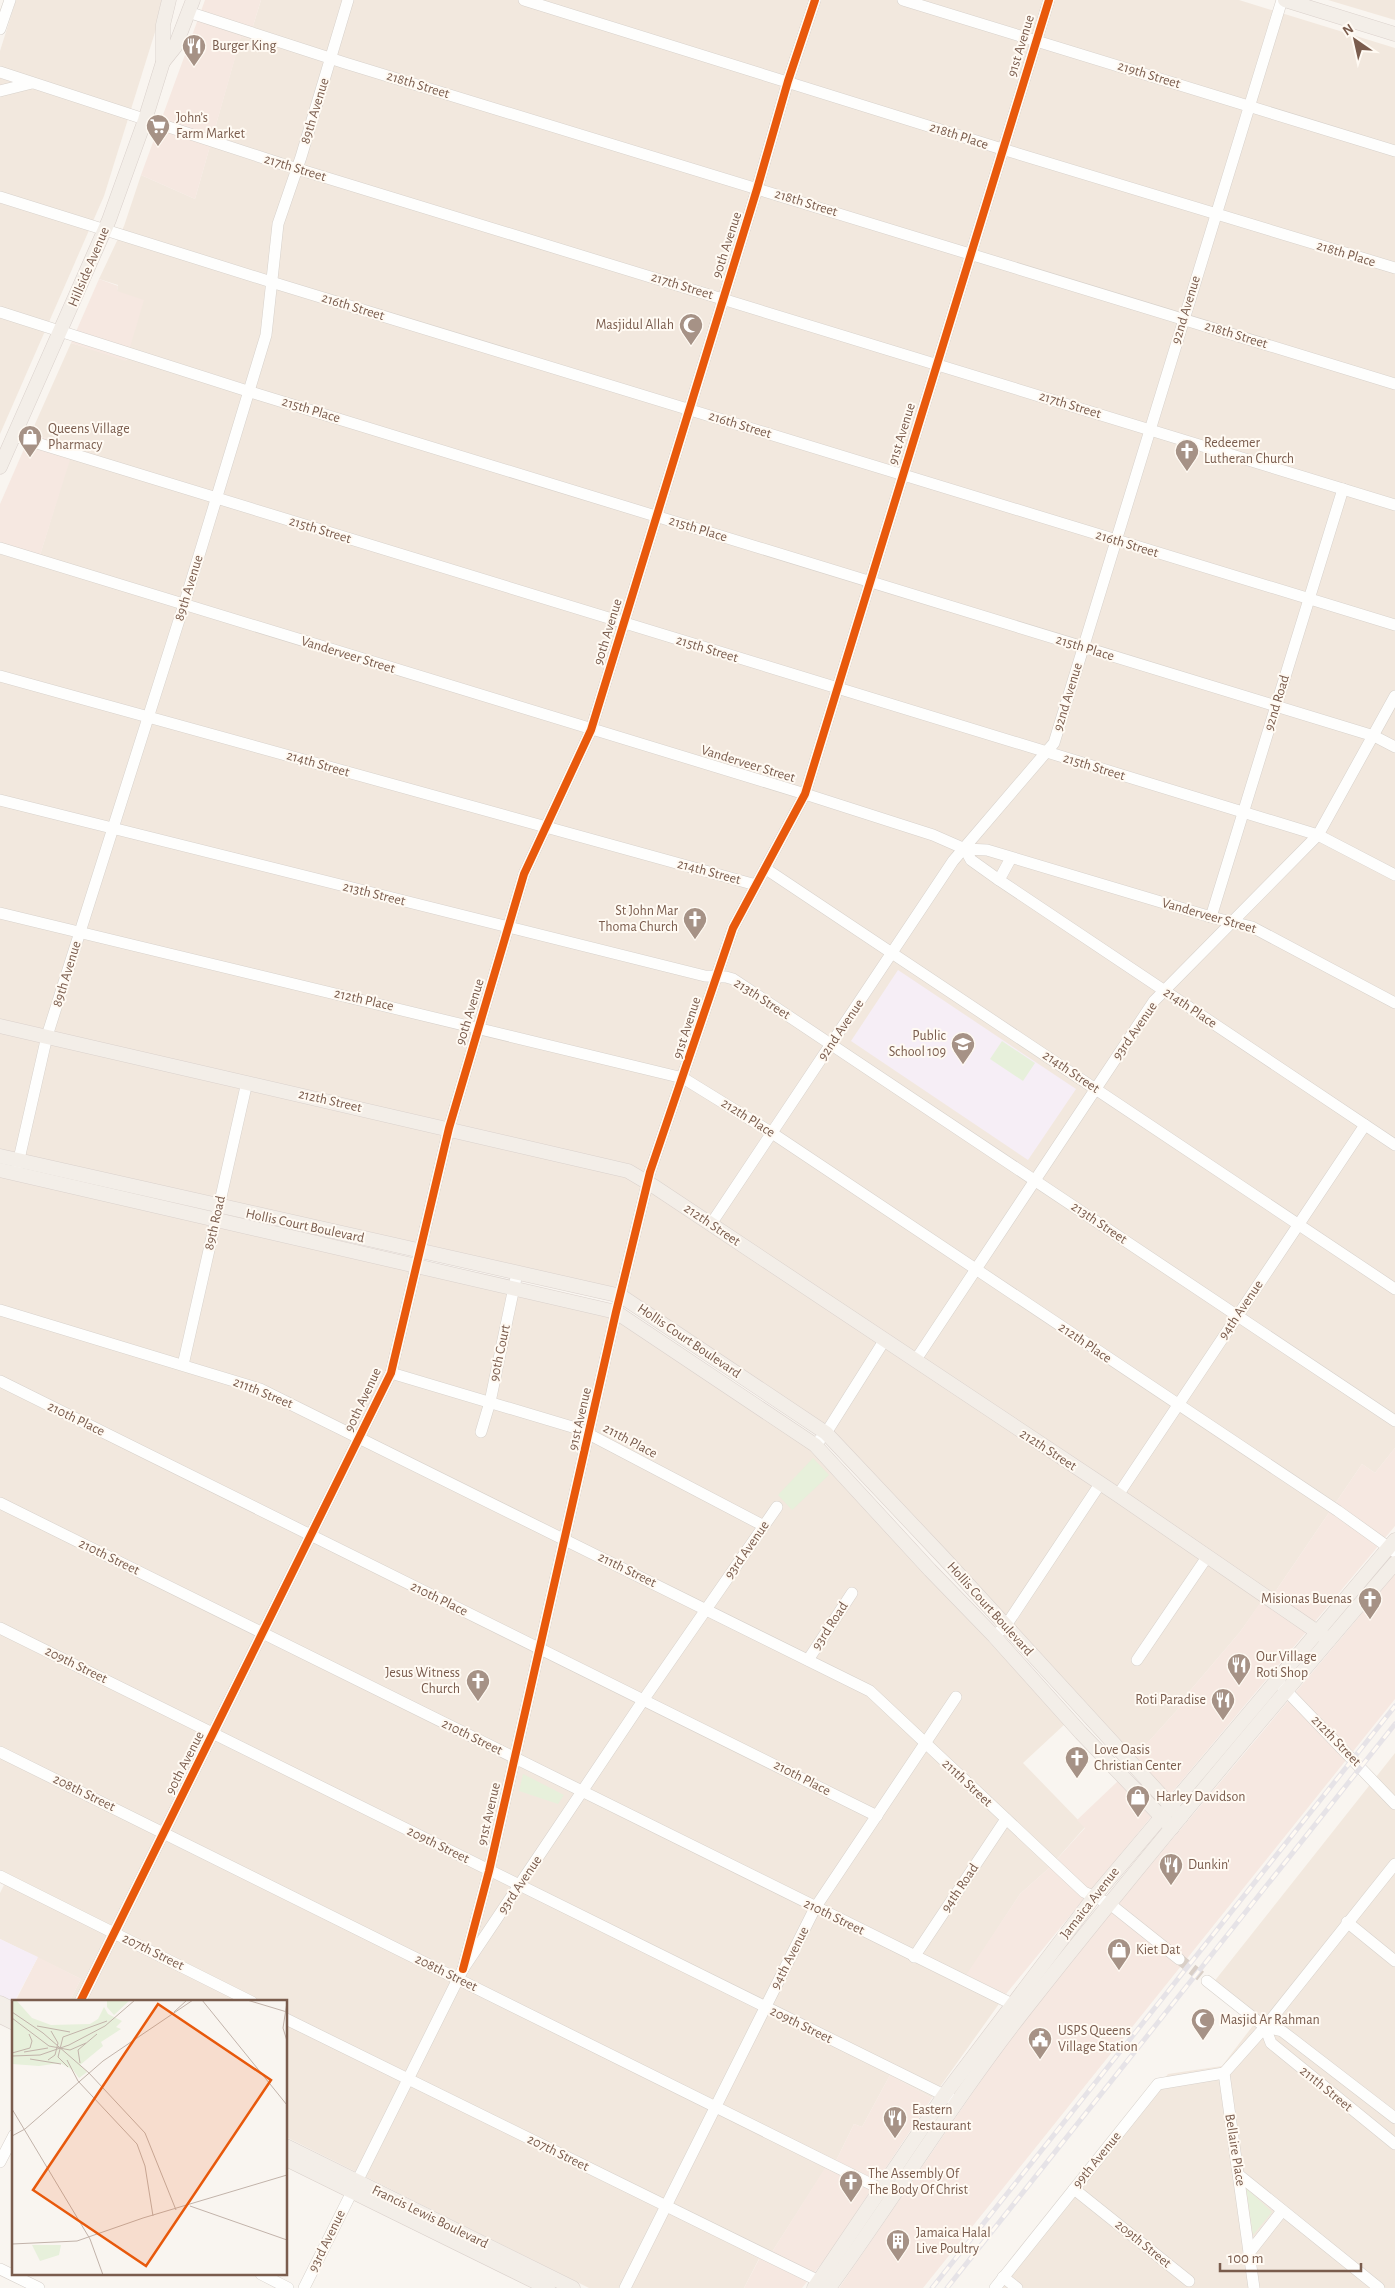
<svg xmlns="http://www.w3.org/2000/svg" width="1395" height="2288" font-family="'Alegreya Sans',sans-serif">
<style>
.residential{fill:#f2e8de}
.commercial{fill:#f6e8e1}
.education{fill:#f6eef6}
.green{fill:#e7f0db}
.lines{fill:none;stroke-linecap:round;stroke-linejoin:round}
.minor-tunnel{stroke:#d9cfc7;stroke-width:11;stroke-dasharray:11 5.5;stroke-linecap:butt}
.minor-casing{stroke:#d7d1cb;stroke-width:12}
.major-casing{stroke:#dad1cc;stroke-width:15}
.minor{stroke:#fefefd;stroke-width:11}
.major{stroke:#f3eee8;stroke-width:14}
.rail-casing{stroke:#e6e3e7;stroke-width:5}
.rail{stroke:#fffaf3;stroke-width:3;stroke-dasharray:9;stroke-linecap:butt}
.cycleway-casing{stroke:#fffaf3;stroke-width:11}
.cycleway{stroke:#e8590c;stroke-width:8}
.labels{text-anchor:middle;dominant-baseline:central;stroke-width:4;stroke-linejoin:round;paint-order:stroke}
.poi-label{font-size:14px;fill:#7a5c4d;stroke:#fffaf3;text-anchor:start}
.street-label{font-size:14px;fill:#7a5c4d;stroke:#fffaf3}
.inset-road{fill:none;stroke:#c2b3aa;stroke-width:1}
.view{fill:#e8590c;fill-opacity:0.15;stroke:#e8590c;stroke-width:2.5}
.inset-edge{fill:none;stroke:#7a5c4d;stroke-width:2.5}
</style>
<rect width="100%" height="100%" fill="#f9f5f0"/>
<g class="residential">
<path d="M16 0H165L104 196 0 434V51Z"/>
<path d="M261 0H1239L1395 48V1448L1375 1473 1362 1464 1267 1604 1262 1601 1240 1632 1177 1706 1179 1708 1133 1759 837 1436 628 1296 0 1150V554L37 565 73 447 31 433 71 343 127 360 117 291 118 285 99 279 124 226 141 175 195 199 241 36 249 39Z"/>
<path d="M1328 0H1395V20Z"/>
<path d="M0 1177 597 1313 620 1321 809 1446 1065 1724 1023 1763 1085 1827 1048 1869 1020 1894 967 1975 1006 1994 932 2098 890 2075 862 2127 854 2124 831 2171 825 2169 772 2252 764 2249 744 2288H589L286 2137V2002H69L81 1979 0 1939V1893L4 1885 0 1883Z"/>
<path d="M1395 1753V2288H1000L1168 2074 1222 2066 1258 2019 1213 1983Z"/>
</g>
<g class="commercial">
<path d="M205 0H261L249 39 241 37 195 199 141 175Z"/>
<path d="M99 279 118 286 117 291 144 300 126 361 71 343Z"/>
<path d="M31 433 74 447 37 565 0 554V504Z"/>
<path d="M1395 1448V1526L1168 1797 1131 1761 1179 1708 1177 1706 1240 1632 1262 1600 1267 1604 1362 1464 1375 1473Z"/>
<path d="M1395 1574V1699L923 2288H839L1004 2047 1091 1936Z"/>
<path d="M1118 1781 1151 1817 1006 1994 966 1975 1020 1894 1048 1869 1085 1828 1077 1820Z"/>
<path d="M38 1957 81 1979 69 2002H15Z"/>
<path d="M890 2075 932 2098 826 2258 802 2288H744L765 2248 772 2252 825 2168 831 2171 854 2124 862 2127Z"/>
</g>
<g class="education">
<path d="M898 970 1076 1089 1028 1160 851 1041Z"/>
<path d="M0 1939 38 1957 14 2002 0 1996Z"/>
</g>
<g class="green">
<path d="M1002 1041 1035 1063 1023 1081 990 1059Z"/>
<path d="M813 1458 829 1475 792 1510 778 1495Z"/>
<path d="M523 1774 564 1795 558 1804 519 1791Z"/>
<path d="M1246 2188 1272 2212 1253 2235Z"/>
</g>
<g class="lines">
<path class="minor-tunnel" d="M1179 1959 1207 1981"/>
<g class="minor-casing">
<g id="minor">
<path d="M524 0 1002 149 1395 268"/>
<path d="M903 0 1395 151"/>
<path d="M188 12 345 63 1395 384"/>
<path d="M0 29 10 0"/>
<path d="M0 72 288 166 1395 505"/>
<path d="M0 91 32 83"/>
<path d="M0 197 281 285 1395 625"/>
<path d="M0 312 257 394 1374 736 1395 747"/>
<path d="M14 436 1318 835 1395 875"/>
<path d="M0 548 805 794 933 835 965 849 987 850 1211 917 1252 927 1395 1003"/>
<path d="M0 676 756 885"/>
<path d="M0 800 705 976 726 977 733 979 1395 1421"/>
<path d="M965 849 971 860 999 880 1395 1145"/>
<path d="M766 869 1395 1289"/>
<path d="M999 880 1011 858"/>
<path d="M0 913 683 1078 772 1133 1338 1511 1395 1552"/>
<path d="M1211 917 1343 489"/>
<path d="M17 1168 47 1036 187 595 266 335 278 224 301 157 348 0"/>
<path d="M711 1224 953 861 1054 743 1282 0"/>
<path d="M0 1310 260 1389 870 1691 1084 1892 1110 1904 1179 1959"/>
<path d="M915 1361 1154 1001 1318 835 1395 696"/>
<path d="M183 1365 247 1082"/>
<path d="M391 1373 579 1429 764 1526"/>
<path d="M0 1381 877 1816"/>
<path d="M481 1432 490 1402 517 1273"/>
<path d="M815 1445 826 1433 884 1341"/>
<path d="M1118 1495 1365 1125"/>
<path d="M0 1503 1012 2004 1019 2010"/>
<path d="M0 1628 958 2102"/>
<path d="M994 1636 1005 1627 1100 1484"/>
<path d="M808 1660 852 1593"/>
<path d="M1137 1660 1207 1557"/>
<path d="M1276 1680 1395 1804"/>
<path d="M0 1752 887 2192"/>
<path d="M0 1876 252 2002"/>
<path d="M1347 1922 1395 1961"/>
<path d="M914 1957 1006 1819"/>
<path d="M463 1969 489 1871 616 1312 650 1172 733 928 805 794 1049 0"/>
<path d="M1207 1981 1265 2027 1282 2031 1395 2118"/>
<path d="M80 2002 391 1373 449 1128 524 874 591 730 757 189 788 81 815 0"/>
<path d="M286 2019 825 2284"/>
<path d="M1265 2027 1271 2043 1395 2144"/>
<path d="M0 2162 14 2135"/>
<path d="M1240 2176 1379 2288"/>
<path d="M1074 2189 1189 2281"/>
<path d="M1249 2253 1282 2211"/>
<path d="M0 2269 39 2288"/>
<path d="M261 2274 288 2288"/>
<path d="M1003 2277 1017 2288"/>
<path d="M304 2288 463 1969 644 1699 777 1507"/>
<path d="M625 2288 815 1908 956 1697"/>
<path d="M995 2288 1158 2084 1224 2073"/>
<path d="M1254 2288 1224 2073 1265 2027 1395 1864"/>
</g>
</g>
<g class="major-casing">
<g id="major">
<path d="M1285 0 1395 34"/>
<path d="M163 62 175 47 193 0"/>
<path d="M0 467 109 220 145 120 163 62V25L169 0"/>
<path d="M0 1026 628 1171 655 1187 1118 1495 1329 1640"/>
<path d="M0 1156 621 1296 826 1433 943 1557 1181 1817"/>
<path d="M0 1170 616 1312 815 1445 930 1570 994 1636 1081 1733 1172 1828"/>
<path d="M0 2003 14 2010"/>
<path d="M0 2016 14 2023"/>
<path d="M286 2146 573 2288"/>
<path d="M286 2159 548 2288"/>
<path d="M814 2288 945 2094 1094 1897 1395 1540"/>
<path d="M829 2288C895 2197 954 2100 1023 2012 1143 1859 1269 1710 1395 1563"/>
</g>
</g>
<use href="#minor" class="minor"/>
<use href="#major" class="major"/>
<g class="rail-casing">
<g id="rail">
<path d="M932 2288 1395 1706"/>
<path d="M947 2288 1395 1724"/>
</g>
</g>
<use href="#rail" class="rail"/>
<g class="cycleway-casing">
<g id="cycleway">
<path d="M463 1969 489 1871 616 1312 650 1172 733 928 805 794 1049 0"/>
<path d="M80 2002 391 1373 449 1128 524 874 591 730 757 189 788 81 815 0"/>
</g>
</g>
<use href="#cycleway" class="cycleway"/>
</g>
<defs>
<g id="restaurant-pin" transform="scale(1.25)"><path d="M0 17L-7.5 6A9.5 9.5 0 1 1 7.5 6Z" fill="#a69286" stroke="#fffaf3"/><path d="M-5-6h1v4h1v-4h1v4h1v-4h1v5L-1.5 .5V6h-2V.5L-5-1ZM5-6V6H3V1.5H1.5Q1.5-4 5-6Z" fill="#fff"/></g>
<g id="supermarket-pin" transform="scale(1.25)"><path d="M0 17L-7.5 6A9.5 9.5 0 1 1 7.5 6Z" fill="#a69286" stroke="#fffaf3"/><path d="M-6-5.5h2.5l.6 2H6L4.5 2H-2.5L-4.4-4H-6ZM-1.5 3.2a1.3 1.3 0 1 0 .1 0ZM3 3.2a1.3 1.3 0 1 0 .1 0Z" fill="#fff"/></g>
<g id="mosque-pin" transform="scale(1.25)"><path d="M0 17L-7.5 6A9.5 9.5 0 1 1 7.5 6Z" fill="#a69286" stroke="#fffaf3"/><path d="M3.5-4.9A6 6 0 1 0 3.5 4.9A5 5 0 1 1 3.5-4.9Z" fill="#fff"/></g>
<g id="shop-pin" transform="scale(1.25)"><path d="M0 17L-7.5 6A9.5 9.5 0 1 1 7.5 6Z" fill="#a69286" stroke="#fffaf3"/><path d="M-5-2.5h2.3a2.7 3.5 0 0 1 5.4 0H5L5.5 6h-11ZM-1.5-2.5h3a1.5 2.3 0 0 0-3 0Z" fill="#fff"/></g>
<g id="church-pin" transform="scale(1.25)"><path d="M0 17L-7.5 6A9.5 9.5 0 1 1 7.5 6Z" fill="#a69286" stroke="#fffaf3"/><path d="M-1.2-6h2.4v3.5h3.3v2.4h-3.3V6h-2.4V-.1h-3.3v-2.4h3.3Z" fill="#fff"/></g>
<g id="school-pin" transform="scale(1.25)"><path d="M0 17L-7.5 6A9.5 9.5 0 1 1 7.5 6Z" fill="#a69286" stroke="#fffaf3"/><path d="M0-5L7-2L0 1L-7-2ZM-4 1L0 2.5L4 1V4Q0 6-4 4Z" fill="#fff"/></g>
<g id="civic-pin" transform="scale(1.25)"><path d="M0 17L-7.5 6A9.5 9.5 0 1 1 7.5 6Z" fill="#a69286" stroke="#fffaf3"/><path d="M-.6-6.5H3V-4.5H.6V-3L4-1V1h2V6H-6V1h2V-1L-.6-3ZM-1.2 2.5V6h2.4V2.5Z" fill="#fff"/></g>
<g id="building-pin" transform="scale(1.25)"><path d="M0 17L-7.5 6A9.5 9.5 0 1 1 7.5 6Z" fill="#a69286" stroke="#fffaf3"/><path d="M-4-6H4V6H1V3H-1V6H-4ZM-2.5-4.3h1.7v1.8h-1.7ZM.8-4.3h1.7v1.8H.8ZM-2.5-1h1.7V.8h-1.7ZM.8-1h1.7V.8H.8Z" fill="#fff"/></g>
</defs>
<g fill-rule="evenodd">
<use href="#restaurant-pin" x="194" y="46"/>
<use href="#supermarket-pin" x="158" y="126"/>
<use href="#mosque-pin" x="691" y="325"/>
<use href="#shop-pin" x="30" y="437"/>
<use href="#church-pin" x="1187" y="451"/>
<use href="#church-pin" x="695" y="919"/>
<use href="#school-pin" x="963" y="1044"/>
<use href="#church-pin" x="1370" y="1599"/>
<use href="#restaurant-pin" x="1239" y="1665"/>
<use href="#church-pin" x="478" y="1681"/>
<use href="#restaurant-pin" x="1223" y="1700"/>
<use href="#church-pin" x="1077" y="1758"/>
<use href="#shop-pin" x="1138" y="1797"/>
<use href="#restaurant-pin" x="1171" y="1865"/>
<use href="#shop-pin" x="1119" y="1950"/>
<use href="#mosque-pin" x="1203" y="2020"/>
<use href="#civic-pin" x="1040" y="2039"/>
<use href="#restaurant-pin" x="895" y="2118"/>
<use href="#church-pin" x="851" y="2182"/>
<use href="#building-pin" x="898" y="2241"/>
</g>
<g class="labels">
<g class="poi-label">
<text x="212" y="46">Burger King</text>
<text x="176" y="118">John’s<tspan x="176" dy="16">Farm Market</tspan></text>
<text x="674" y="325" text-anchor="end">Masjidul Allah</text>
<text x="48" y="429">Queens Village<tspan x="48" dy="16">Pharmacy</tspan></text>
<text x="1204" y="443">Redeemer<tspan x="1204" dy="16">Lutheran Church</tspan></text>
<text x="678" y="911" text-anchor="end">St John Mar<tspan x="678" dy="16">Thoma Church</tspan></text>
<text x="946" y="1036" text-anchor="end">Public<tspan x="946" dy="16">School 109</tspan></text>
<text x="1352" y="1599" text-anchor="end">Misionas Buenas</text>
<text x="1256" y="1657">Our Village<tspan x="1256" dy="16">Roti Shop</tspan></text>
<text x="460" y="1673" text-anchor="end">Jesus Witness<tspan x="460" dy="16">Church</tspan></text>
<text x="1206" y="1700" text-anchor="end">Roti Paradise</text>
<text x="1094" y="1750">Love Oasis<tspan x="1094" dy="16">Christian Center</tspan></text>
<text x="1156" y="1797">Harley Davidson</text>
<text x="1188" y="1865">Dunkin'</text>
<text x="1136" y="1950">Kiet Dat</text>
<text x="1220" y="2020">Masjid Ar Rahman</text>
<text x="1058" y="2031">USPS Queens<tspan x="1058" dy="16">Village Station</tspan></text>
<text x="912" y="2110">Eastern<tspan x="912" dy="16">Restaurant</tspan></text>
<text x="868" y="2174">The Assembly Of<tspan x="868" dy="16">The Body Of Christ</tspan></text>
<text x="916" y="2233">Jamaica Halal<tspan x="916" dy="16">Live Poultry</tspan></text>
</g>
<g class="street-label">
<text transform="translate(1021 46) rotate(-73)">91st Avenue</text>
<text transform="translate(1149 75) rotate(17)">219th Street</text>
<text transform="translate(418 85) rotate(17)">218th Street</text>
<text transform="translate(315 111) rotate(-73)">89th Avenue</text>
<text transform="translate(959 136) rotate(18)">218th Place</text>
<text transform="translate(295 168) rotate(17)">217th Street</text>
<text transform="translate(806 203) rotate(17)">218th Street</text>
<text transform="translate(727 245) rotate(-72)">90th Avenue</text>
<text transform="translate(1346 254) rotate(17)">218th Place</text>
<text transform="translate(89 267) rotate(-67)">Hillside Avenue</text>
<text transform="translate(682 286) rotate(17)">217th Street</text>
<text transform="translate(353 307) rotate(17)">216th Street</text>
<text transform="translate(1186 310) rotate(-73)">92nd Avenue</text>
<text transform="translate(1236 335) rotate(17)">218th Street</text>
<text transform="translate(1070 405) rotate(17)">217th Street</text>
<text transform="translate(311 410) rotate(17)">215th Place</text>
<text transform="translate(740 425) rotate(17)">216th Street</text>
<text transform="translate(902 434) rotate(-73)">91st Avenue</text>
<text transform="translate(698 529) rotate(17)">215th Place</text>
<text transform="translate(320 530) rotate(17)">215th Street</text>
<text transform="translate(1127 544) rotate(17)">216th Street</text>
<text transform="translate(189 588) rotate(-73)">89th Avenue</text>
<text transform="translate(608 632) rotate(-73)">90th Avenue</text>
<text transform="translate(1085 648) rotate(17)">215th Place</text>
<text transform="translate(707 649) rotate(17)">215th Street</text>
<text transform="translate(348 655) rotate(17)">Vanderveer Street</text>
<text transform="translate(1068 697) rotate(-73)">92nd Avenue</text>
<text transform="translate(1277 703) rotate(-73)">92nd Road</text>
<text transform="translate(318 764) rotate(16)">214th Street</text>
<text transform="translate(748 764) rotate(17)">Vanderveer Street</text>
<text transform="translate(1094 767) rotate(17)">215th Street</text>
<text transform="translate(709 872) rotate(15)">214th Street</text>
<text transform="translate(374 894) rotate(14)">213th Street</text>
<text transform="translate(1209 916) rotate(16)">Vanderveer Street</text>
<text transform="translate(67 974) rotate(-73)">89th Avenue</text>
<text transform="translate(762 999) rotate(33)">213th Street</text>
<text transform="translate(364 1000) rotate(13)">212th Place</text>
<text transform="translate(1190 1008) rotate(34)">214th Place</text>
<text transform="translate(470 1012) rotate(-73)">90th Avenue</text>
<text transform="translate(687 1028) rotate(-72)">91st Avenue</text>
<text transform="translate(841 1030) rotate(-56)">92nd Avenue</text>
<text transform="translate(1135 1031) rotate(-55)">93rd Avenue</text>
<text transform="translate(1071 1072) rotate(34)">214th Street</text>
<text transform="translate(330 1101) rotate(13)">212th Street</text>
<text transform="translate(748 1118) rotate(32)">212th Place</text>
<text transform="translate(215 1223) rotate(-77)">89th Road</text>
<text transform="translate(1099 1223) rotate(34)">213th Street</text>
<text transform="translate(712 1225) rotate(34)">212th Street</text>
<text transform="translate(305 1226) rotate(12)">Hollis Court Boulevard</text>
<text transform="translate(1241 1310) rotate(-56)">94th Avenue</text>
<text transform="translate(689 1341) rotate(34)">Hollis Court Boulevard</text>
<text transform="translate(1085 1343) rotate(34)">212th Place</text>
<text transform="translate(500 1353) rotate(-78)">90th Court</text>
<text transform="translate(263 1393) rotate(22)">211th Street</text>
<text transform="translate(363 1400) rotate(-65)">90th Avenue</text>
<text transform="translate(76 1419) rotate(26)">210th Place</text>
<text transform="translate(580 1419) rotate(-77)">91st Avenue</text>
<text transform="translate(630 1441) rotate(28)">211th Place</text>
<text transform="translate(1048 1450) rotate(33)">212th Street</text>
<text transform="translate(747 1550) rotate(-55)">93rd Avenue</text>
<text transform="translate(109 1557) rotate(26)">210th Street</text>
<text transform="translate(627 1570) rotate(26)">211th Street</text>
<text transform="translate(439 1599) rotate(26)">210th Place</text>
<text transform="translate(990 1609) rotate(48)">Hollis Court Boulevard</text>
<text transform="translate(830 1626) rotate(-57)">93rd Road</text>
<text transform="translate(76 1665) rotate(26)">209th Street</text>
<text transform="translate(472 1737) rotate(26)">210th Street</text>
<text transform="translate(1336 1741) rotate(46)">212th Street</text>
<text transform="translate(185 1763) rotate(-63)">90th Avenue</text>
<text transform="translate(802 1778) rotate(27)">210th Place</text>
<text transform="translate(967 1783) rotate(43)">211th Street</text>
<text transform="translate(84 1793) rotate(26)">208th Street</text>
<text transform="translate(489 1814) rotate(-77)">91st Avenue</text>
<text transform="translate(438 1845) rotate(26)">209th Street</text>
<text transform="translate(520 1885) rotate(-56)">93rd Avenue</text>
<text transform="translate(960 1888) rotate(-56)">94th Road</text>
<text transform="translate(1090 1903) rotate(-52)">Jamaica Avenue</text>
<text transform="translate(834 1917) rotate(26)">210th Street</text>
<text transform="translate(153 1952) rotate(26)">207th Street</text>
<text transform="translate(790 1958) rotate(-63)">94th Avenue</text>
<text transform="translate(446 1973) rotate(26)">208th Street</text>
<text transform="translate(801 2025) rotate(26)">209th Street</text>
<text transform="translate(1326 2089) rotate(39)">211th Street</text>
<text transform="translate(1235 2150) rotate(81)">Bellaire Place</text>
<text transform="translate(558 2153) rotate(26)">207th Street</text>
<text transform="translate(1097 2160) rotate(-51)">99th Avenue</text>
<text transform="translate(430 2217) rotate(26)">Francis Lewis Boulevard</text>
<text transform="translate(327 2241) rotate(-64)">93rd Avenue</text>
<text transform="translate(1143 2244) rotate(39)">209th Street</text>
</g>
</g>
<g transform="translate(12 2000)">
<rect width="275" height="275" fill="#f9f5f0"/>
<path d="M0 0H4L20 18 39 25 78 24 86 19 92 7 96 14 110 21 104 27 109 29 89 42 91 46 68 65 75 72 67 78 61 70 48 63 27 66 0 64ZM95 0H118L102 15 95 7ZM20 245H49L47 255 28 261Z" fill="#e7f0db"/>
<path class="inset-road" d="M190 0 275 105M235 0 275 12M275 2 271 28 275 41M0 12 31 33 77 73M162 12 175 0M0 18 37 46 58 50 74 43M25 26 58 32M12 52 36 48M0 53 18 48 20 41 17 34M0 56 28 55 57 45 93 26 123 0M18 59 49 64M36 60 43 55 46 43 39 31M55 60 66 81M68 63 66 50 85 34M56 67 46 57 51 37 95 21M77 73 133 133 164 210M66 81 125 144 133 166 141 216M0 109 78 239 91 275M0 136 13 129 91 61 181 0M178 206 275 240M0 244 65 241 131 218 275 175"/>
<path class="view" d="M146 4 259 80 134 266 21 190Z"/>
<rect width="275" height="275" class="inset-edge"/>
</g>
<g transform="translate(1355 40) rotate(326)" stroke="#fffaf3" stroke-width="4" paint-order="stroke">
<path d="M0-4L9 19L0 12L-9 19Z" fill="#7a5c4d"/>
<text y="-8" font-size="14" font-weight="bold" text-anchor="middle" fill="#7a5c4d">N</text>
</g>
<path d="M1220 2263v8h141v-8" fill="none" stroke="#7a5c4d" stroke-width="2.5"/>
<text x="1228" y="2263" font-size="15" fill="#7a5c4d" stroke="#fffaf3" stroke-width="4" paint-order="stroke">100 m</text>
</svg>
